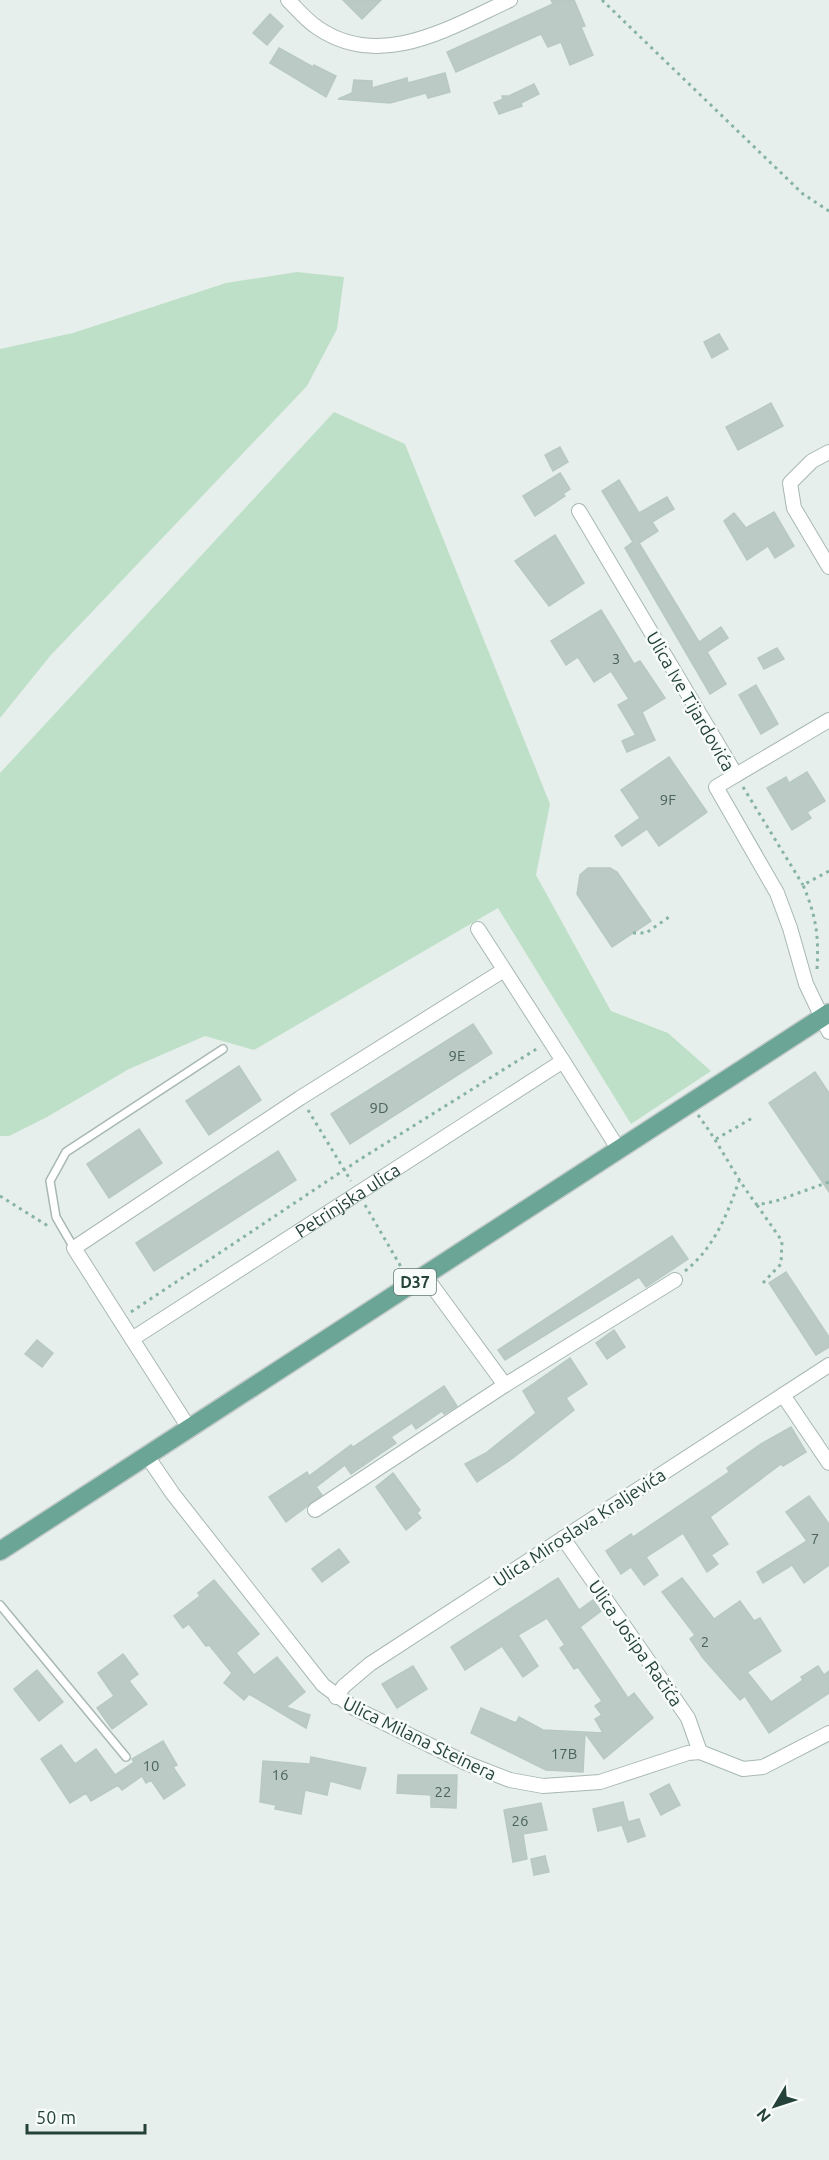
<svg xmlns="http://www.w3.org/2000/svg" width="829" height="2160" font-family="Ubuntu,sans-serif">
<style>
.green{fill:#bfe0c8}
.building{fill:#bbcac4;stroke:#b8c9c2;stroke-width:1.5}
.lines{fill:none;stroke-linecap:round;stroke-linejoin:round}
.lane-casing{stroke:#a8b8b2;stroke-width:10}
.street-casing{stroke:#a8b8b2;stroke-width:16}
.primary-casing{stroke:#c2cac8;stroke-width:21}
.path{stroke:#86b3a5;stroke-width:3;stroke-dasharray:3 4.5;stroke-linecap:butt}
.lane{stroke:#fff;stroke-width:7}
.street{stroke:#fff;stroke-width:14}
.primary{stroke:#6aa596;stroke-width:18}
.labels{text-anchor:middle;dominant-baseline:central;stroke-width:5;stroke-linejoin:round;paint-order:stroke}
.number-label{font-size:15px;fill:#4a645c}
.shield{fill:#f7fbf9;stroke:#637a73;stroke-width:1.5}
.shield-label{font-size:16px;font-weight:bold;fill:#24423a}
.street-label{font-size:18px;fill:#24423a;stroke:#f7fbf9}
</style>
<rect width="100%" height="100%" fill="#e6efeb"/>
<g class="green">
<path d="M297 272 344 277 337 329 307 386 51 655 0 718V349L73 333 226 283Z"/>
<path d="M334 412 405 444 550 804 536 875 611 1011 668 1033 711 1071 631 1124 498 908 254 1050 205 1036 129 1069 47 1117 9 1136H0V773Z"/>
</g>
<g class="building">
<path d="M343 0H381L362 19Z"/>
<path d="M551 0H574L585 26 581 27 593 55 570 65 561 42 548 47 541 34 456 72 447 52 553 4Z"/>
<path d="M270 14 283 26 267 45 253 33Z"/>
<path d="M279 48 313 67 314 65 336 76 326 97 270 63Z"/>
<path d="M445 73 450 92 428 98 426 93 390 103 338 99 352 93 354 80 372 81V88L407 78 408 83Z"/>
<path d="M534 84 539 94 521 103 522 106 499 114 494 103 503 99 502 96H509Z"/>
<path d="M719 334 728 349 712 358 704 342Z"/>
<path d="M771 403 783 426 738 450 726 427Z"/>
<path d="M560 447 568 462 553 471 545 455Z"/>
<path d="M560 473 570 489 563 494 565 496 535 516 523 496Z"/>
<path d="M619 480 639 513 667 497 674 509 652 522 658 531 639 543 699 642 721 627 728 638 707 652 726 684 710 694 625 548 633 542 602 491Z"/>
<path d="M774 512 794 546 775 558 768 546 747 560 724 521 734 513 746 528Z"/>
<path d="M555 535 584 583 549 606 515 561Z"/>
<path d="M601 610 634 664 640 661 665 698 642 712 655 740 627 752 622 741 636 735 618 705 629 699 611 671 594 682 578 657 566 665 551 641Z"/>
<path d="M777 648 784 659 764 669 758 658Z"/>
<path d="M756 685 778 724 761 734 739 695Z"/>
<path d="M669 757 707 812 659 846 647 829 622 846 615 836 640 818 621 790Z"/>
<path d="M807 772 825 801 807 812 811 818 792 830 767 788 786 777 789 783Z"/>
<path d="M588 868H610L617 872 651 921 612 947 577 894 580 875Z"/>
<path d="M473 1024 492 1053 350 1144 331 1114Z"/>
<path d="M239 1066 261 1100 209 1135 186 1101Z"/>
<path d="M815 1072 829 1093V1192L769 1103Z"/>
<path d="M139 1129 162 1163 109 1198 87 1164Z"/>
<path d="M278 1151 296 1180 154 1271 136 1243Z"/>
<path d="M672 1236 688 1259 646 1287 639 1277 505 1360 498 1350Z"/>
<path d="M786 1272 829 1337V1347L816 1355 769 1283Z"/>
<path d="M614 1330 625 1347 607 1359 596 1343Z"/>
<path d="M37 1340 53 1353 42 1367 25 1354Z"/>
<path d="M570 1358 587 1384 566 1398 574 1410 513 1458 477 1482 465 1464 486 1453 536 1413 523 1391Z"/>
<path d="M444 1386 457 1406 444 1414 442 1411 416 1429 412 1423 391 1437 396 1443 351 1474 345 1465 316 1487 322 1495 286 1522 269 1497 307 1472 309 1476 351 1445 353 1447Z"/>
<path d="M791 1427 806 1452 783 1466 781 1464 710 1517 728 1544 711 1555 718 1564 707 1572 683 1533 646 1557 658 1575 644 1585 631 1567 621 1574 606 1551 631 1534 633 1537 729 1472 727 1468 761 1444Z"/>
<path d="M393 1473 420 1510 417 1513 421 1518 406 1530 376 1487Z"/>
<path d="M809 1496 829 1524V1565L804 1583 792 1565 763 1583 757 1572 807 1541 786 1512Z"/>
<path d="M339 1549 349 1562 322 1582 312 1569Z"/>
<path d="M558 1578 579 1610 593 1600 601 1611 580 1627 628 1698 634 1693 653 1718 604 1759 585 1733 583 1772 546 1770 471 1733 481 1708 516 1723 519 1717 543 1730 603 1733 595 1719 602 1715 595 1706 602 1701 578 1667 574 1669 560 1648 565 1645 547 1618 518 1635 538 1666 523 1677 502 1646 465 1670 451 1647Z"/>
<path d="M682 1578 714 1619 740 1601 754 1621 760 1618 781 1651 747 1672 771 1702 803 1680 801 1677 818 1666 824 1675 829 1671V1693L769 1733 745 1696 740 1700 703 1658 690 1639 695 1635 662 1592Z"/>
<path d="M214 1580 259 1634 236 1653 254 1675 277 1657 305 1692 286 1707 310 1715 306 1728 249 1694 244 1700 224 1683 232 1673 209 1645 206 1646 189 1624 183 1628 174 1616 200 1596 198 1593Z"/>
<path d="M123 1654 138 1674 129 1681 147 1704 112 1729 97 1708 114 1696 98 1673Z"/>
<path d="M413 1666 427 1689 397 1708 382 1684Z"/>
<path d="M37 1670 63 1702 39 1721 14 1689Z"/>
<path d="M163 1741 177 1765 173 1767 185 1785 164 1799 151 1780 146 1783 142 1776 122 1790 118 1785 91 1801 86 1793 70 1803 41 1759 61 1745 75 1764 96 1749 115 1775 134 1762 132 1759Z"/>
<path d="M311 1757 366 1768 360 1789 330 1781 327 1795 305 1790 301 1814 275 1809 276 1805 260 1802 263 1761 310 1764Z"/>
<path d="M398 1775H457L456 1808 431 1807V1795L397 1793Z"/>
<path d="M669 1784 680 1805 661 1815 650 1794Z"/>
<path d="M623 1802 628 1822 639 1819 645 1836 628 1842 622 1825 598 1831 593 1809Z"/>
<path d="M541 1803 547 1830 523 1834 527 1859 513 1862 504 1810Z"/>
<path d="M545 1856 549 1872 534 1875 531 1859Z"/>
</g>
<g class="lines">
<g class="lane-casing">
<g id="lane">
<path d="M74 1248 56 1217 50 1181 66 1152 223 1049"/>
<path d="M0 1605 126 1757"/>
</g>
</g>
<g class="street-casing">
<g id="street">
<path d="M288 0C298 10 307 21 318 28 381 71 451 27 510 0"/>
<path d="M829 452 812 461 790 483 794 508 829 567"/>
<path d="M579 511 736 775 716 787 777 893 790 928 806 984 829 1032"/>
<path d="M736 775 829 720"/>
<path d="M478 929 563 1061"/>
<path d="M425 1276 505 1385"/>
<path d="M132 1339 74 1248 300 1098 504 970"/>
<path d="M783 1395 829 1463"/>
<path id="s1" d="M189 1428 132 1339 563 1061 619 1150"/>
<path d="M147 1456 173 1494 323 1685 354 1708 466 1763 510 1780 543 1786 600 1782 688 1753 700 1752 743 1769 763 1767 829 1733"/>
<path d="M315 1510 505 1385 675 1280"/>
<path d="M563 1538 688 1718 700 1752"/>
<path d="M336 1697 344 1686 370 1664 829 1365"/>
</g>
</g>
<g class="primary-casing">
<path id="primary" d="M0 1551 829 1013"/>
</g>
<g class="path">
<path d="M602 0 803 194 829 211"/>
<path d="M743 787 803 885"/>
<path d="M633 933H646L672 915"/>
<path d="M817 969C819 935 816 916 803 885L829 871"/>
<path d="M308 1110 351 1181"/>
<path d="M698 1115C720 1144 735 1177 757 1205L776 1201 829 1182"/>
<path d="M716 1139 754 1117"/>
<path d="M0 1196 48 1226"/>
<path d="M365 1205 404 1272"/>
<path d="M757 1205 782 1241 781 1264 760 1286"/>
<path d="M685 1271C714 1248 727 1215 739 1181"/>
<path d="M131 1312 359 1160 538 1048"/>
</g>
<use href="#lane" class="lane"/>
<use href="#street" class="street"/>
<use href="#primary" class="primary"/>
</g>
<g class="labels">
<g class="number-label">
<text x="616" y="658">3</text>
<text x="668" y="799">9F</text>
<text x="457" y="1055">9E</text>
<text x="379" y="1107">9D</text>
<text x="815" y="1538">7</text>
<text x="705" y="1641">2</text>
<text x="564" y="1753">17B</text>
<text x="151" y="1765">10</text>
<text x="280" y="1774">16</text>
<text x="443" y="1791">22</text>
<text x="520" y="1820">26</text>
</g>
<rect class="shield" x="394" y="1269" width="42" height="26" rx="4.5"/>
<g class="shield-label">
<text x="415" y="1282">D37</text>
</g>
<g class="street-label">
<text transform="translate(691 701) rotate(60)">Ulica Ive Tijardovića</text>
<text stroke="none"><textPath href="#s1" startOffset="362">Petrinjska ulica</textPath></text>
<text transform="translate(579 1527) rotate(-33)">Ulica Miroslava Kraljevića</text>
<text transform="translate(636 1643) rotate(55)">Ulica Josipa Račića</text>
<text transform="translate(420 1738) rotate(26)">Ulica Milana Steinera</text>
</g>
</g>
<g transform="translate(775 2106) rotate(231)" stroke="#f7fbf9" stroke-width="4.5" paint-order="stroke">
<path d="M0-4.5L10 22L0 15L-10 22Z" fill="#24423a"/>
<text y="-9" font-size="16" font-weight="bold" text-anchor="middle" fill="#24423a">N</text>
</g>
<path d="M27 2124v9h118v-9" fill="none" stroke="#24423a" stroke-width="3"/>
<text x="36" y="2124" font-size="18" fill="#24423a" stroke="#f7fbf9" stroke-width="4.5" paint-order="stroke">50 m</text>
</svg>
